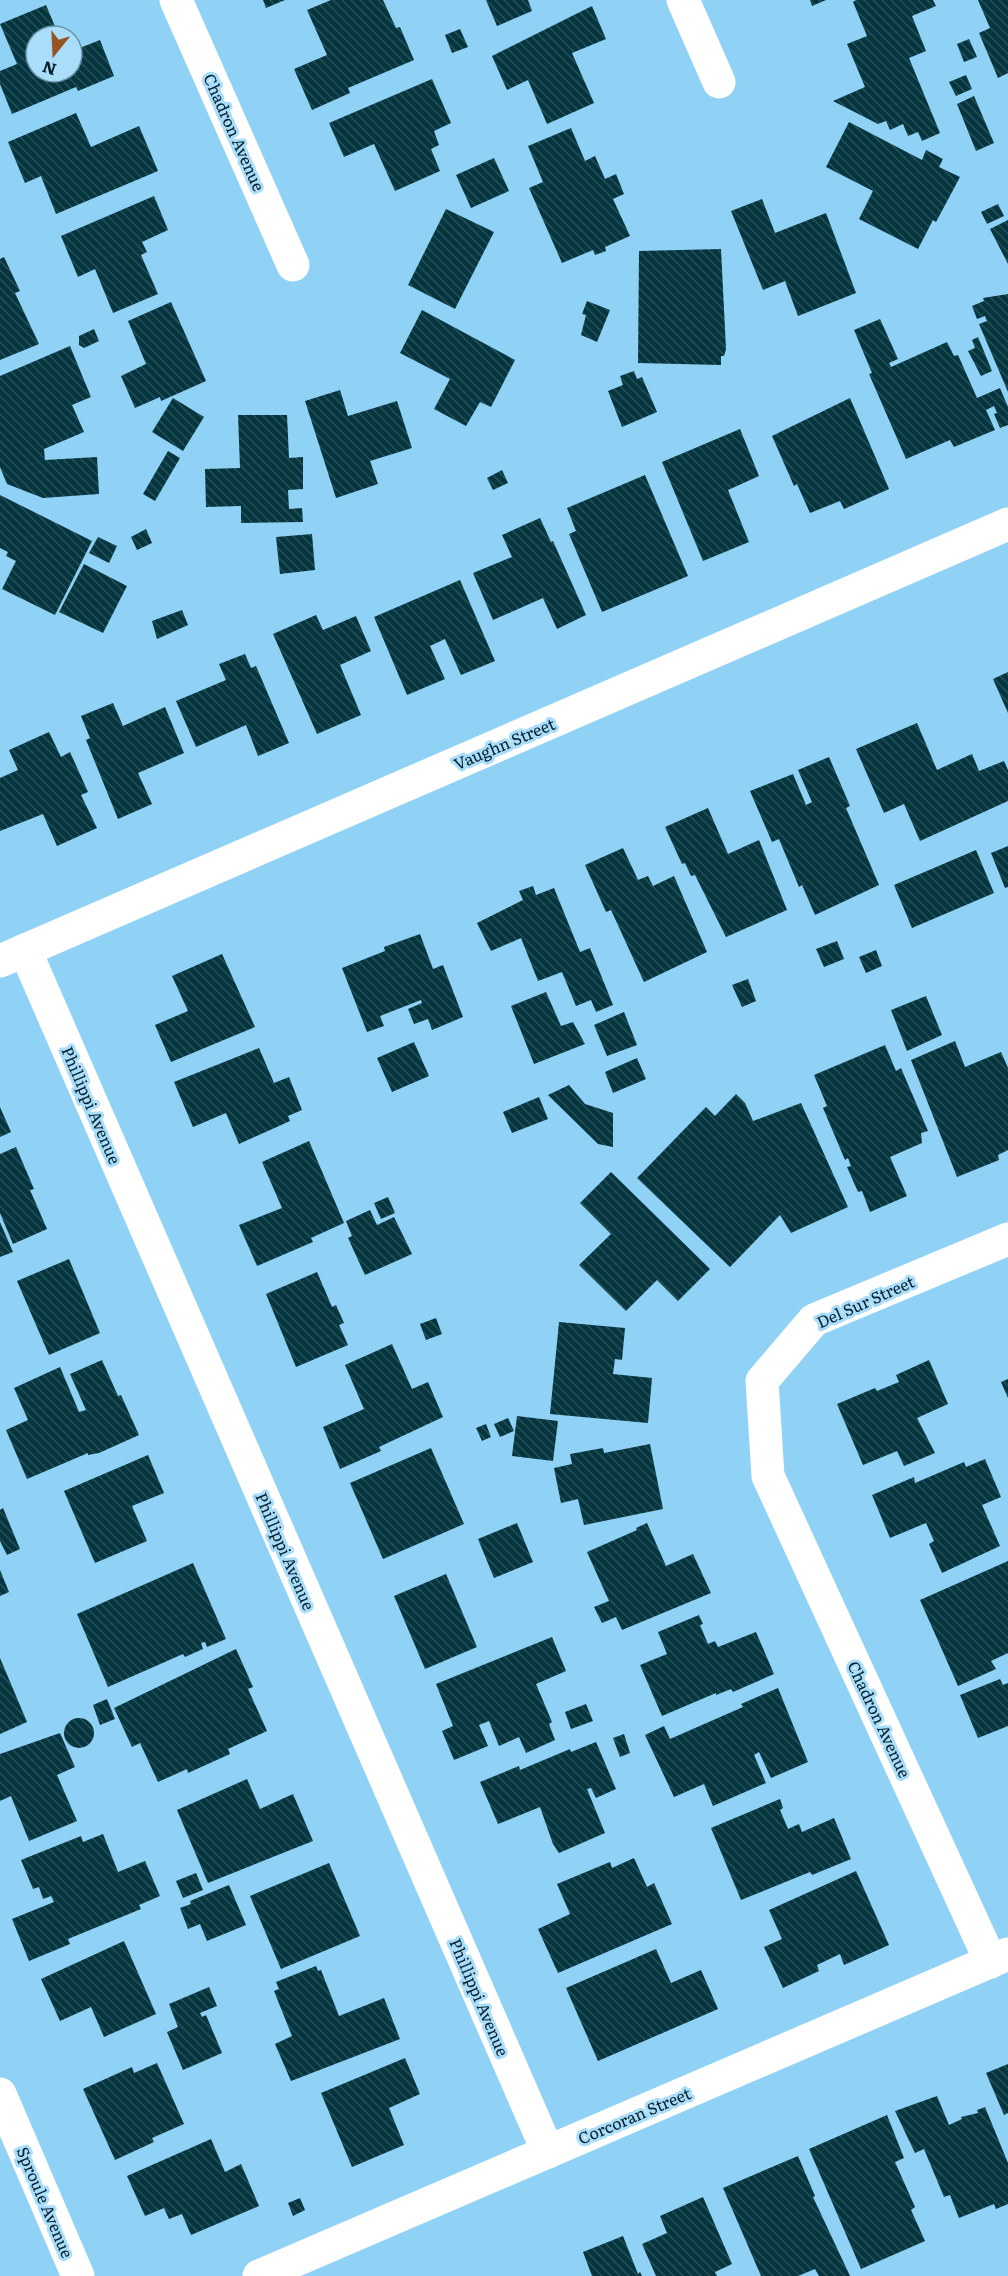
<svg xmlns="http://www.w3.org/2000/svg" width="1008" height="2276" font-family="Literata,serif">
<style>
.building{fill:url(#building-back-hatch)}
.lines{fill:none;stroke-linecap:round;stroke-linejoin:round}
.minor{stroke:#fff;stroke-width:33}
.tertiary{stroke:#fff;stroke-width:33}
.labels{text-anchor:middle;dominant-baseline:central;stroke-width:6;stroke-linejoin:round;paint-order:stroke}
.street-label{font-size:16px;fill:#041f2c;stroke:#a9ddfa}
</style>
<defs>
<pattern id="building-back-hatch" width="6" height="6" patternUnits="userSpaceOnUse" patternTransform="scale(1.5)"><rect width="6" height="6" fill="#05353e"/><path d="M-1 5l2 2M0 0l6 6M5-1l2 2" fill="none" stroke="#285058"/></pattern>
</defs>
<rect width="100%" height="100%" fill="#90d2f6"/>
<g class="building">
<path d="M263 0H285L266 8Z"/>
<path d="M331 0H383L396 28 400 27 414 60 348 88 350 93 312 110 294 69 327 55 307 10Z"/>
<path d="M486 0H528L532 11 497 26Z"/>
<path d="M810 0H826L812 6Z"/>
<path d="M856 0H933L936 6 912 16 926 51 909 58 940 133 922 141 918 132 908 136 903 124 890 130 886 121 878 124 833 101 865 87 847 44 867 36 853 2Z"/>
<path d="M978 0H1008V73L998 78 979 33 990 28Z"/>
<path d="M46 5 59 36H36V72H72V51L100 40 114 76 78 91 76 87 12 114 0 84V71L17 64 0 24Z"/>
<path d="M592 6 606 39 572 53 594 103 547 124 528 80 507 90 492 56Z"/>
<path d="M460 29 468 47 452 53 445 35Z"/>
<path d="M969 39 977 57 964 62 957 44Z"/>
<path d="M966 75 972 89 956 96 949 82Z"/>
<path d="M432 79 451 123 434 131 439 145 431 149 440 171 395 191 374 144 344 157 329 123Z"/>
<path d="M974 96 994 143 976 151 957 104Z"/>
<path d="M76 113 91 147 139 126 158 171 56 214 41 176 25 183 8 142Z"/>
<path d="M849 122 922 160 926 150 943 159 939 167 960 177 936 222 933 220 918 249 859 219 873 191 826 167Z"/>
<path d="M571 128 585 161 595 156 605 179 616 174 624 194 613 199 630 236 605 247 606 251 595 255 593 250 562 263 529 188 543 182 528 146Z"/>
<path d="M494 158 509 191 471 208 456 175Z"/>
<path d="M154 196 168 230 142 242 147 252 141 255 158 294 113 313 95 269 78 277 61 236Z"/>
<path d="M762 199 775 233 826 213 856 293 798 316 785 281 763 290 731 211Z"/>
<path d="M998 204 1004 216 987 224 981 212Z"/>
<path d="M446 209 494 232 455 309 408 285Z"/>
<path d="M1008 220V264L990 229Z"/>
<path d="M721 249 726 349 724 356H721V365L638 363 639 251Z"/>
<path d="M4 257 20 291 15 293 39 344 0 360V259Z"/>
<path d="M1008 294V392L979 324 987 321 985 316 977 319 972 306 984 301 983 298Z"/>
<path d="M587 301 610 310 597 342 581 335 586 315 582 314Z"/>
<path d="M171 302 206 381 161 401 160 397 135 408 121 376 146 364 128 321Z"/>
<path d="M422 310 515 360 491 407 480 402 466 426 434 409 450 379 400 353Z"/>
<path d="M880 319 898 359 889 363 891 367 947 342 954 356 958 355 977 398 1000 388 1008 407V425L1000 428 994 414 997 413 994 406 986 410 995 430 954 447 950 440 906 459 869 374 872 373 854 330Z"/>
<path d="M94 329 99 341 84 348 79 345V336Z"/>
<path d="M978 337 992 371 981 376 968 351 975 348 972 340Z"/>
<path d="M70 346 91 397 72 405 84 432 44 449 45 460 97 457 99 494 43 498 7 484 0 467V376Z"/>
<path d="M634 371 637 379 642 377 657 412 622 427 608 391 623 385 620 376Z"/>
<path d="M340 390 348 416 397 401 412 448 370 461 378 484 336 498 305 401Z"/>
<path d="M173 398 204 417 183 451 152 432Z"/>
<path d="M850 398 889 489 844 509 840 501 810 513 797 484 794 486 772 436Z"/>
<path d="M238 415H287L289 458 303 457V489L288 490 289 509 302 508 303 522 241 523V506L206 507 205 469 240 468Z"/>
<path d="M740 429 759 476 728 490 749 542 703 561 662 462Z"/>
<path d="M168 451 180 458 155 501 143 494Z"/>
<path d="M502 470 508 483 493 490 487 478Z"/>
<path d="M645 475 688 576 602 612 569 534 576 531 567 508Z"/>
<path d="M0 495 92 541 55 615 2 589 16 561 6 556 8 552 0 548Z"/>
<path d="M540 518 551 542 553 541 586 615 557 629 543 598 493 620 473 573 512 557 502 535Z"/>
<path d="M146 529 152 543 137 550 131 537Z"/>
<path d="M312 534 315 570 280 574 276 537Z"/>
<path d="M98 537 117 546 109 563 89 553Z"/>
<path d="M84 564 127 586 103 633 59 612Z"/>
<path d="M460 580 495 661 461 675 445 639 430 646 445 679 407 695 374 617Z"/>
<path d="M182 610 188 625 157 639 152 621Z"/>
<path d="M316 615 323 630 356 616 371 651 340 665 361 715 317 734 273 634Z"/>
<path d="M245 654 251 668 256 666 289 743 258 756 246 725 196 747 176 701 226 680 219 664Z"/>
<path d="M1008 672V713L993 679Z"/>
<path d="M113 703 123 726 165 707 184 753 138 773 152 804 118 819 86 740 90 738 81 716Z"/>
<path d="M917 723 937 770 972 754 979 771 1004 761 1008 770V801L920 841 904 804 884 813 856 749Z"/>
<path d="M49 732 61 757 70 752 88 792 81 795 97 828 57 846 43 814 0 831V778L18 770 9 750Z"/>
<path d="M829 757 850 806 846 808 879 885 815 915 802 885 799 887 779 839 772 842 750 791 793 774 806 805 812 802 798 770Z"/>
<path d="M708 808 728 854 759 840 787 910 726 937 695 875 691 876 685 863 682 864 665 827Z"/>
<path d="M1008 846V887L1005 888 991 853Z"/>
<path d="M623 848 638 880 648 876 653 886 674 876 707 952 644 982 611 910 606 912 585 865Z"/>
<path d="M976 850 994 893 912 928 894 885Z"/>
<path d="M533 886 536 895 554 888 580 952 590 948 613 1005 596 1012 591 1000 576 1006 562 972 538 981 521 938 491 951 477 923 523 900 519 891Z"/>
<path d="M420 934 433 969 443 965 463 1017 432 1030 428 1019 414 1024 408 1009 422 1003 421 1000 380 1016 384 1026 367 1032 342 968 385 951 384 947Z"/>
<path d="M837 941 844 959 824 967 816 949Z"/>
<path d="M876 950 882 966 866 973 859 957Z"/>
<path d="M222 954 255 1027 171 1062 155 1025 188 1011 172 976Z"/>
<path d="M748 979 756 1001 742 1007 732 985Z"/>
<path d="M546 992 561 1026 573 1022 585 1044 534 1064 511 1006Z"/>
<path d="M926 996 942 1035 907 1051 891 1010Z"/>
<path d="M624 1012 637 1045 607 1056 594 1025Z"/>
<path d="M955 1041 965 1067 1001 1052 1008 1068V1150L998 1155 999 1160 957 1177 911 1060Z"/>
<path d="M414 1042 429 1076 392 1092 377 1058Z"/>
<path d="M885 1045 896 1071 901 1068 928 1131 921 1133 922 1143 890 1157 907 1196 870 1212 862 1191 858 1192 847 1167 851 1166 848 1158 845 1160 823 1108 827 1106 814 1075Z"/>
<path d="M259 1048 274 1083 289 1077 302 1110 288 1116 290 1121 239 1144 226 1113 193 1127 174 1082Z"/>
<path d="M637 1058 646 1079 613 1093 605 1072Z"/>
<path d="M569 1085 585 1104 613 1113V1147L598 1144 548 1095Z"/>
<path d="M736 1094 745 1103 753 1121 801 1103 848 1207 791 1233 780 1215 730 1267 637 1178 706 1107 715 1116Z"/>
<path d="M539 1097 548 1119 512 1133 503 1112Z"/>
<path d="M0 1107 11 1132 0 1137Z"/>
<path d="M309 1141 344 1223 311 1238 313 1242 257 1266 239 1225 282 1208 262 1162Z"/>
<path d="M16 1147 34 1189 30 1190 47 1229 13 1244 0 1213V1154Z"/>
<path d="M611 1172 710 1269 678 1301 657 1280 626 1311 579 1265 611 1234 580 1203Z"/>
<path d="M388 1197 395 1213 381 1219 374 1203Z"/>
<path d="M370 1210 377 1225 394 1217 412 1254 365 1275 348 1238 352 1236 346 1221Z"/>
<path d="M0 1222 13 1252 0 1257Z"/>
<path d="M69 1259 100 1333 49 1355 17 1281Z"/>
<path d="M317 1272 332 1307 336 1305 344 1323 339 1325 348 1345 296 1367 266 1294Z"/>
<path d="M436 1318 442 1334 426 1340 420 1324Z"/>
<path d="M559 1322 625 1328 622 1360 615 1359 613 1374 652 1378 648 1423 550 1414Z"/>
<path d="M392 1344 412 1389 428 1382 443 1417 379 1447 381 1451 340 1469 323 1427 364 1409 345 1365Z"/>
<path d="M102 1360 118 1396 121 1395 139 1435 99 1453 88 1455V1453L27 1479 6 1430 28 1420 14 1388 60 1367 79 1412 86 1410 70 1374Z"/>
<path d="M929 1360 948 1404 917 1418 935 1453 904 1466 897 1451 863 1465 837 1404 875 1388 877 1391 899 1382 896 1375Z"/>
<path d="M1008 1379V1398L1001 1382Z"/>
<path d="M517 1416 558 1421 553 1461 512 1456Z"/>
<path d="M508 1418 514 1431 500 1437 494 1424Z"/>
<path d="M486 1424 491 1437 482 1441 476 1428Z"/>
<path d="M650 1444 663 1509 584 1525 578 1499 561 1503 554 1468 572 1464 570 1454 603 1448 604 1453Z"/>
<path d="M431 1448 464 1524 383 1559 350 1483Z"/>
<path d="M148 1455 164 1493 132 1506 147 1541 95 1563 64 1491Z"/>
<path d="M985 1459 1001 1497 982 1505 1000 1546 942 1573 929 1544 934 1541 926 1523 890 1538 872 1495 914 1477 915 1483 964 1462 966 1467Z"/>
<path d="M3 1508 20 1549 7 1555 0 1541V1510Z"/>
<path d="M517 1523 533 1562 494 1578 478 1539Z"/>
<path d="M647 1523 666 1566 693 1554 711 1593 622 1630 616 1617 602 1623 594 1607 609 1601 587 1552 637 1530 636 1528Z"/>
<path d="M1008 1561V1653L991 1661 996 1669 958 1686 920 1600Z"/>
<path d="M193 1563 226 1639 207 1647 205 1642 201 1643 203 1649 185 1657 183 1654 108 1687 77 1614Z"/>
<path d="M0 1570 9 1592 0 1596Z"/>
<path d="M446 1574 477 1647 425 1669 394 1596Z"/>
<path d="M699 1615 703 1624 700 1625 708 1644 715 1641 718 1647 756 1632 774 1674 733 1692 731 1689 716 1695V1693L662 1716 640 1665 667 1654 658 1632Z"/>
<path d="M552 1637 566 1671 536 1684 552 1722 549 1724 555 1740 526 1753 519 1737 499 1746 489 1721 479 1725 488 1746 454 1760 442 1731 453 1726 436 1684Z"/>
<path d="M236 1649 253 1687 248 1689 267 1731 228 1749 230 1754 188 1773 187 1769 158 1782 140 1743 132 1747 114 1708Z"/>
<path d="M0 1658 27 1722 0 1734Z"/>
<path d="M1000 1679 1003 1685 1008 1683V1726L978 1738 960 1695Z"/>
<path d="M778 1688 808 1762 771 1778 759 1752 754 1755 766 1783 713 1806 704 1784 674 1797 645 1735 664 1726 670 1739 743 1707 741 1704Z"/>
<path d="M107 1699 115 1719 100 1725 93 1705Z"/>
<path d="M586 1704 593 1721 571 1729 565 1712Z"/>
<circle cx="79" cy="1733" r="15"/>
<path d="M60 1733 75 1767 57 1775 77 1821 29 1841 11 1796 0 1801V1754Z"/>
<path d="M624 1734 630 1753 620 1757 613 1738Z"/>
<path d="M596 1742 616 1789 596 1798 591 1788 587 1789 605 1833 559 1853 553 1844 540 1807 498 1824 480 1782 519 1766 520 1770 570 1749 571 1752Z"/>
<path d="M247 1779 260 1809 293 1794 313 1841 208 1883 177 1810Z"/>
<path d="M780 1799 783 1808 780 1810 788 1829 799 1824 802 1832 834 1818 851 1859 812 1875 810 1872 741 1900 711 1828Z"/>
<path d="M103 1834 118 1872 145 1861 160 1896 139 1905 141 1909 68 1939 70 1944 29 1961 12 1919 54 1902 51 1896 43 1899 39 1887 33 1889 21 1860 81 1836 83 1842Z"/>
<path d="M634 1858 647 1887 654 1883 672 1924 558 1973 538 1929 570 1914 557 1884 610 1862 612 1868Z"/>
<path d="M329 1863 360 1936 281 1969 250 1896Z"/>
<path d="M856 1871 889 1945 844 1965 840 1954 817 1965 819 1971 783 1988 764 1947 782 1939 769 1910Z"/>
<path d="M196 1873 203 1890 183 1898 176 1881Z"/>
<path d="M229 1885 246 1925 207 1941 200 1924 188 1929 180 1908 191 1904 190 1901Z"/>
<path d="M124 1941 156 2014 104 2037 91 2007 60 2021 41 1979Z"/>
<path d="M656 1949 671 1983 701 1970 718 2009 598 2061 566 1988Z"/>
<path d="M316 1966 318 1971 321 1970 339 2016 384 1998 400 2039 291 2081 275 2044 292 2036 274 1991 279 1989 276 1982Z"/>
<path d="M209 1987 217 2006 200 2013 202 2017 206 2015 222 2053 183 2070 167 2032 178 2027 169 2004Z"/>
<path d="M405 2058 420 2094 389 2108 404 2145 352 2167 321 2093Z"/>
<path d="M157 2063 184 2124 152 2138 154 2142 115 2160 83 2089 132 2067 134 2073Z"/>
<path d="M1008 2064V2113L1004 2115 986 2073Z"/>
<path d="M937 2096 949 2125 962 2119 961 2117 978 2113 977 2110 985 2107 1008 2163V2204L996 2209 994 2204 959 2218 950 2195 944 2197 924 2149 915 2153 895 2111Z"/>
<path d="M887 2115 904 2158 895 2162 915 2207 911 2210 925 2241 861 2269 809 2149Z"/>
<path d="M211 2139 225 2172 241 2164 259 2206 191 2235 182 2214 169 2219 164 2208 145 2216 127 2176Z"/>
<path d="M798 2156 815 2196 813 2197 850 2276H819L815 2269 798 2276H761L723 2188Z"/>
<path d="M703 2197 732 2264 715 2272 717 2276H656L642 2244 667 2233 660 2216Z"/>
<path d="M300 2198 305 2210 293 2216 288 2203Z"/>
<path d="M623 2236 638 2274 640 2272 642 2276H592L583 2252Z"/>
</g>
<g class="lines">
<g class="minor">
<path d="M176 0 293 265"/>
<path d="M683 0 719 82"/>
<path d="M25 950 548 2152"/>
<path d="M991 1962 768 1476 762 1381 814 1320 1008 1239"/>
<path d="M0 2094 78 2276"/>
<path d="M259 2276 1008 1954"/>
</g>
<path class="tertiary" d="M0 961 1008 524"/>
</g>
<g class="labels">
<g class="street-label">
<text transform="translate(235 132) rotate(66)">Chadron Avenue</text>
<text transform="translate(504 743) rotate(-23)">Vaughn Street</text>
<text transform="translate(92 1105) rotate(67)">Phillippi Avenue</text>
<text transform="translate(865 1301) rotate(-24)">Del Sur Street</text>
<text transform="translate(286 1551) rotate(67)">Phillippi Avenue</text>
<text transform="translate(880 1719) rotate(65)">Chadron Avenue</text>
<text transform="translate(480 1997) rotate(67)">Phillippi Avenue</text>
<text transform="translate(634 2115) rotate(-23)">Corcoran Street</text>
<text transform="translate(46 2202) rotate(67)">Sproule Avenue</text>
</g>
</g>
<g transform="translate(54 54) rotate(198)"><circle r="28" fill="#a9ddfa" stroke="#6791a8" stroke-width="1.5"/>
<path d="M0-4.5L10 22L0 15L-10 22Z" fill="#965323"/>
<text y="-9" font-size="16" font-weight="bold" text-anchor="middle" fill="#041f2c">N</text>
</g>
</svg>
